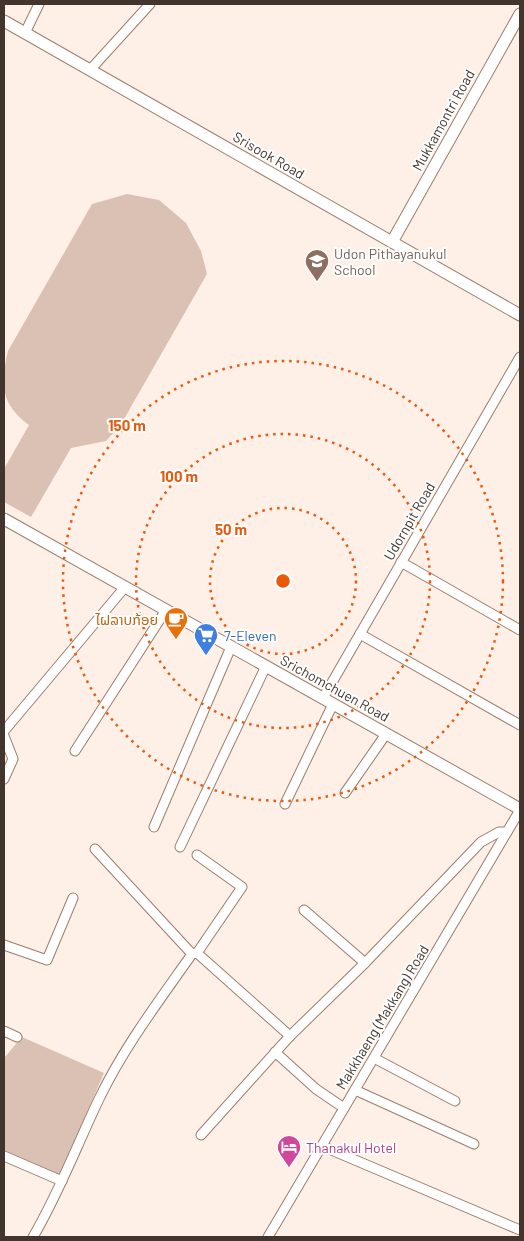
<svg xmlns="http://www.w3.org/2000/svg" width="524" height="1241" font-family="Barlow,'Noto Sans Lao',sans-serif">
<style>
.green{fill:#dbc1b3}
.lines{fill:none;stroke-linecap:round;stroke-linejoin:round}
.street-casing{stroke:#9d7d6b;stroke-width:11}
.secondary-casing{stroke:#9d7d6b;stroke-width:13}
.street{stroke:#fff;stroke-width:9}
.secondary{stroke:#fff;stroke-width:11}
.ring{fill:none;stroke:#e8590c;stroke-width:2.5;stroke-dasharray:2.5 5}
.labels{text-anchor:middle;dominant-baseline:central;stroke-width:4;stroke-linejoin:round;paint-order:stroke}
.street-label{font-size:14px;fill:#42352d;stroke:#fff}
.education-label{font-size:14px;fill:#785e54;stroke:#fff;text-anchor:start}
.food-label{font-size:14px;fill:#c56008;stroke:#fff;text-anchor:end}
.shop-label{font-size:14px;fill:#366cbe;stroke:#fff;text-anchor:start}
.hotel-label{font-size:14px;fill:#b23c85;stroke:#fff;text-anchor:start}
.centre{fill:#e8590c;stroke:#fff;stroke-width:2.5}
.ring-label{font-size:15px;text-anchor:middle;font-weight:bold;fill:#e8590c;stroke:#fff;stroke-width:4;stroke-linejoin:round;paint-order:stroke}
</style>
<rect width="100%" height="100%" fill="#feefe7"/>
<g class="green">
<path d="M127 194 159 200 186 223 201 251 207 274 120 426 106 441 71 448 31 517 4 502V469L29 425C1 404 0 385 8 351L92 204Z"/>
<path d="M22 1037 104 1073 60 1175 4 1150V1058Z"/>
</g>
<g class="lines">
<g class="street-casing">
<g id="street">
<path d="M25 33 39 4"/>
<path d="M90 70 150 4"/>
<path d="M401 562 520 630"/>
<path d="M360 634 520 725"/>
<path d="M323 698 520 357"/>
<path d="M4 731 125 587"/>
<path d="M4 736 13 759 4 779"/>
<path d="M75 751 166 610"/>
<path d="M345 793 386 734"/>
<path d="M285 804 333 704"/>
<path d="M154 827 231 647"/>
<path d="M180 847 266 666"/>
<path d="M95 849 192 954"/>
<path d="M304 910 365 963"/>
<path d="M4 945 47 960 73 898"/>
<path d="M197 953 242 887 197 855"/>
<path d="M4 1031 17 1037"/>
<path d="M275 1052 316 1089 344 1108"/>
<path d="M374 1058 455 1101"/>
<path d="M355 1090 474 1144"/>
<path d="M201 1135 290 1036 365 963 481 842 499 832H507"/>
<path d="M322 1146 520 1230"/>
<path d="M4 1156 62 1181"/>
<path d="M33 1237C59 1193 77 1145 99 1099 124 1047 159 1001 192 954L197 953 290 1036"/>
<path d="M268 1237 520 810"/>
</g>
</g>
<g class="secondary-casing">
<g id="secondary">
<path d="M4 21 520 315"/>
<path d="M392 242 520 14"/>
<path d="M4 519 520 809"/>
</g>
</g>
<use href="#street" class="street"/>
<use href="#secondary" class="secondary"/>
</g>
<g class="ring">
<circle cx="283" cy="581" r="73"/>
<circle cx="283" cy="581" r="147"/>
<circle cx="283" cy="581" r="220"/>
</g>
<defs>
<g id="school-pin" transform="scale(1.25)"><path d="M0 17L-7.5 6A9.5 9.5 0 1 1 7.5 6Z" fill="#8d6e63" stroke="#fff"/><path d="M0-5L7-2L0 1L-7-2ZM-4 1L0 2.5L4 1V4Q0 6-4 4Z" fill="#fff"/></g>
<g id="cafe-pin" transform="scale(1.25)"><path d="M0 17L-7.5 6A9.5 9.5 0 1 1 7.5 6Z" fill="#e8710a" stroke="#fff"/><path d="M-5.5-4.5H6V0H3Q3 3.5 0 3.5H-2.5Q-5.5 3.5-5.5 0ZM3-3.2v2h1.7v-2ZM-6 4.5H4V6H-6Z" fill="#fff"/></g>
<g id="supermarket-pin" transform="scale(1.25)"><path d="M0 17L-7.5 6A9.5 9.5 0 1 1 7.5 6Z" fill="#3f7fe0" stroke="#fff"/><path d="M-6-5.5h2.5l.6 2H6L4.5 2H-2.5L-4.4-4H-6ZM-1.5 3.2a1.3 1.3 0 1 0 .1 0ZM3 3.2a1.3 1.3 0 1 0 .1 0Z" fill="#fff"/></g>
<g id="hotel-pin" transform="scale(1.25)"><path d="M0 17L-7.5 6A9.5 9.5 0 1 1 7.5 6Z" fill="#d1479c" stroke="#fff"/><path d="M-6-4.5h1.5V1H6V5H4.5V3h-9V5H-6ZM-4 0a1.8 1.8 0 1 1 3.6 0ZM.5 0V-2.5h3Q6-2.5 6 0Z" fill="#fff"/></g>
</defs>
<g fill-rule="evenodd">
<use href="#school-pin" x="317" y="261"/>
<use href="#cafe-pin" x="176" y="619"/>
<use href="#supermarket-pin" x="206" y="635"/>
<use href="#hotel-pin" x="289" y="1147"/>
</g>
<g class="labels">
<g class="street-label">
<text transform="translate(443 120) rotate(-61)">Mukkamontri Road</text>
<text transform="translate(269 155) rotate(30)">Srisook Road</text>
<text transform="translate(409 521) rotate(-60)">Udornpit Road</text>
<text transform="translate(335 688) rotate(29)">Srichomchuen Road</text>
<text transform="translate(382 1017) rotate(-59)">Makkhaeng (Makkang) Road</text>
</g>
<g class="education-label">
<text x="334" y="253">Udon Pithayanukul<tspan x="334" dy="16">School</tspan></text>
</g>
<g class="food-label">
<text x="158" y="619">ໄຝລາບກ້ອຍ</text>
</g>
<g class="shop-label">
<text x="224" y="635">7-Eleven</text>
</g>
<g class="hotel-label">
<text x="306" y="1147">Thanakul Hotel</text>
</g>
</g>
<circle cx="283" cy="581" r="8" class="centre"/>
<g class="ring-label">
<text x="127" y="431">150 m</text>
<text x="179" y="482">100 m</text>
<text x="231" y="535">50 m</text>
</g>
<rect width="524" height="1241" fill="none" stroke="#42352d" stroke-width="10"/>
</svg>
